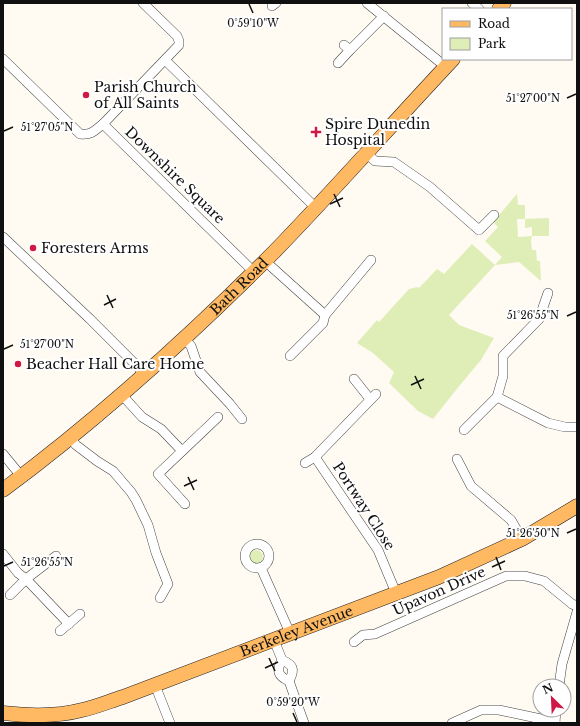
<svg xmlns="http://www.w3.org/2000/svg" width="580" height="726" font-family="'Libre Baskerville',serif">
<style>
.green{fill:#dfeeb7;fill-rule:evenodd}
.lines{fill:none;stroke-linecap:round;stroke-linejoin:round}
.minor-casing{stroke:#434343;stroke-width:10}
.primary-casing{stroke:#212121;stroke-width:15}
.minor{stroke:#fff;stroke-width:9}
.primary{stroke:#ffb962;stroke-width:14}
.ticks{fill:none;stroke:#101010;stroke-width:1.5}
.poi-dot{fill:#ce1946;stroke:#fff;stroke-width:1.5}
.labels{text-anchor:middle;dominant-baseline:central;stroke-width:4;stroke-linejoin:round;paint-order:stroke}
.poi-label{font-size:14px;fill:#101010;stroke:#fff;text-anchor:start}
.street-label{font-size:14px;fill:#101010;stroke:#fff}
.ticks-label{font-size:10px;text-anchor:middle;fill:#101010;stroke:#fff;stroke-width:4;stroke-linejoin:round;paint-order:stroke}
</style>
<rect width="100%" height="100%" fill="#fffaf2"/>
<g class="green">
<path d="M517 194 518 205H525V219L549 218V236H532L531 241 532 250H536L537 261H540L541 281 519 262 495 265 449 315 459 325 494 338 481 360 460 385 433 419 418 411 389 383 394 372 373 353 357 343 377 320 379 322 409 289 417 287 419 288 437 269 444 274 472 244 495 265 502 257 485 241 498 227 493 222ZM517 219H525V228L532 227V236L518 237Z"/>
<circle cx="256" cy="557" r="7"/>
</g>
<g class="lines">
<g class="minor-casing">
<g id="minor">
<path d="M367 3 446 67"/>
<path d="M472 3 479 9"/>
<path d="M272 6 276 3"/>
<path d="M344 45 350 50 384 16"/>
<path d="M3 59 80 134C92 135 94 131 103 124L179 45V41L177 36 143 3"/>
<path d="M165 60 316 208"/>
<path d="M338 63 350 50"/>
<path d="M103 124 254 272"/>
<path d="M367 154 375 161 394 162 430 187 479 230 494 215"/>
<path d="M3 237 90 319 145 374"/>
<path d="M265 261 325 315"/>
<path d="M184 338 191 346 200 372 230 404 242 419"/>
<path d="M290 356 323 323 325 315 371 260"/>
<path d="M354 379 370 399"/>
<path d="M122 395 142 417 161 429 182 451"/>
<path d="M497 397 548 423 565 427H577"/>
<path d="M464 430 497 397 503 376V356L539 319 548 293"/>
<path d="M70 438 76 445 97 461 113 471 131 492 136 500 148 525 156 553 168 584 160 598"/>
<path d="M3 454 21 476"/>
<path d="M315 457 378 550 396 593"/>
<path d="M457 459 471 486 511 520 522 539"/>
<path d="M305 463 315 457 376 394"/>
<path d="M185 504 158 474 218 417"/>
<circle cx="257" cy="556" r="12"/>
<path d="M3 554 18 573 26 579 69 624"/>
<path d="M261 568 290 633"/>
<path d="M10 595 26 579 56 556"/>
<path d="M60 631 80 614"/>
<path d="M274 640 282 660C276 671 278 676 289 681L304 723"/>
<path d="M354 642 363 635 375 634 506 576H525L544 581 572 604 577 606"/>
<path d="M282 660C294 665 295 670 289 681"/>
<path d="M155 685 170 723"/>
<path d="M559 686 562 664 577 612"/>
<path d="M452 723 481 710H499L555 722"/>
<path d="M555 723 556 710"/>
</g>
</g>
<g class="primary-casing">
<g id="primary">
<path d="M499 9 504 3"/>
<path id="s1" d="M3 490C100 418 189 337 274 252 335 189 393 123 453 59"/>
<path id="s2" d="M3 713C29 716 56 717 82 710 96 707 110 701 123 697L439 577 522 539 577 506"/>
</g>
</g>
<use href="#minor" class="minor"/>
<use href="#primary" class="primary"/>
</g>
<path class="ticks" d="M249 4 253 13M567 98 576 94M4 131 13 127M334 194 340 207M330 204 343 198M107 295 113 308M104 305 116 299M567 316 576 312M4 349 13 345M415 376 421 389M411 385 424 379M188 477 194 490M184 486 197 480M567 533 576 529M496 557 501 570M4 566 13 562M492 567 505 561M269 658 275 671M265 668 278 662M293 713 297 722"/>
<g class="poi-dot">
<circle cx="86" cy="95" r="4"/>
<path d="M314 126h4v4h4v4h-4v4h-4v-4h-4v-4h4z"/>
<circle cx="33" cy="248" r="4"/>
<circle cx="18" cy="364" r="4"/>
</g>
<g class="labels">
<g class="poi-label">
<text x="94" y="87">Parish Church<tspan x="94" dy="16">of All Saints</tspan></text>
<text x="325" y="124">Spire Dunedin<tspan x="325" dy="16">Hospital</tspan></text>
<text x="41" y="248">Foresters Arms</text>
<text x="26" y="364">Beacher Hall Care Home</text>
</g>
<g class="street-label">
<text transform="translate(175 175) rotate(44)">Downshire Square</text>
<text stroke="none"><textPath href="#s1" startOffset="312">Bath Road</textPath></text>
<text transform="translate(364 506) rotate(57)">Portway Close</text>
<text transform="translate(439 591) rotate(-24)">Upavon Drive</text>
<text stroke="none"><textPath href="#s2" startOffset="308">Berkeley Avenue</textPath></text>
</g>
</g>
<g class="ticks-label">
<text x="253" y="27">0°59'10"W</text>
<text x="533" y="102">51°27'00"N</text>
<text x="47" y="131">51°27'05"N</text>
<text x="533" y="319">51°26'55"N</text>
<text x="47" y="348">51°27'00"N</text>
<text x="533" y="537">51°26'50"N</text>
<text x="47" y="566">51°26'55"N</text>
<text x="293" y="706">0°59'20"W</text>
</g>
<rect width="580" height="726" fill="none" stroke="#101010" stroke-width="8"/>
<rect x="442" y="8" width="130" height="52" fill="#ffffff" stroke="#9f9f9f"/>
<rect x="450" y="21" width="20" height="6" fill="#ffb962" stroke="#9f9f9f"/>
<text x="478" y="28" font-size="12" fill="#101010">Road</text>
<rect x="450" y="38" width="20" height="12" fill="#dfeeb7" stroke="#9f9f9f"/>
<text x="478" y="48" font-size="12" fill="#101010">Park</text>
<g transform="translate(552 698) rotate(336)"><circle r="19" fill="#ffffff" stroke="#9f9f9f"/>
<path d="M0-3L7 15L0 10L-7 15Z" fill="#ce1946"/>
<text y="-6" font-size="11" font-weight="bold" text-anchor="middle" fill="#101010">N</text>
</g>
</svg>
